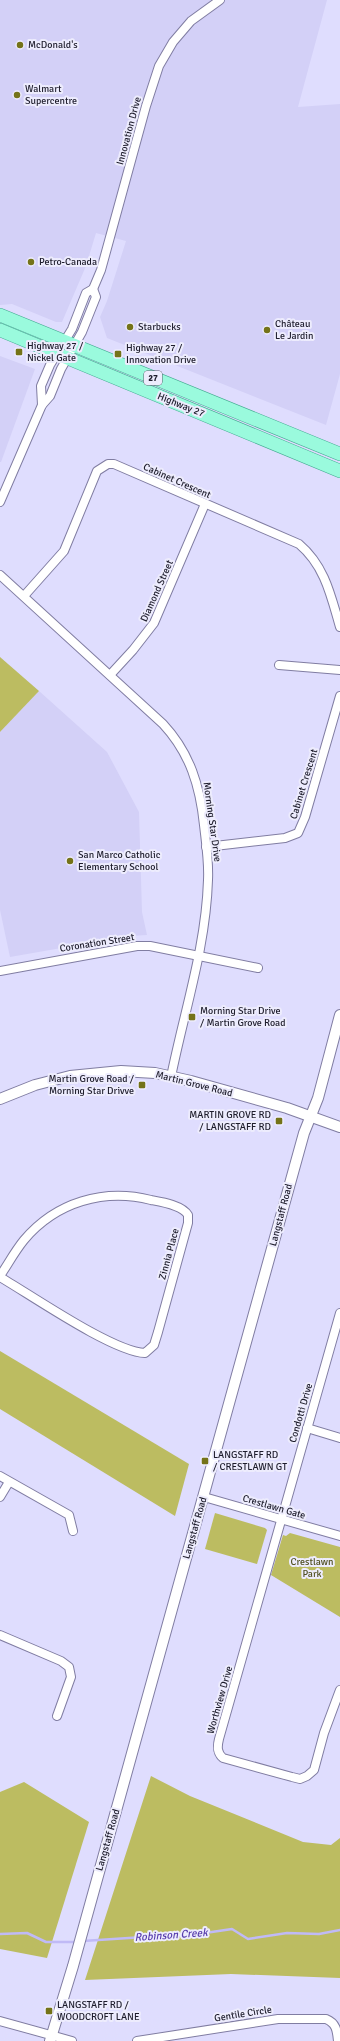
<svg xmlns="http://www.w3.org/2000/svg" width="340" height="2041" font-family="Signika,sans-serif">
<style>
.built{fill:#d3d0f7}
.green{fill:#bcbc61}
.lines{fill:none;stroke-linecap:round;stroke-linejoin:round}
.stream{stroke:#c0baf6;stroke-width:2.5}
.minor-casing{stroke:#807da2;stroke-width:10}
.tertiary-casing{stroke:#807da2;stroke-width:12}
.primary-casing{stroke:#43aa90;stroke-width:14}
.minor{stroke:#fff;stroke-width:8}
.tertiary{stroke:#fff;stroke-width:10}
.primary{stroke:#9afadd;stroke-width:13}
.poi-dot{fill:#747318;stroke:#edecfd;stroke-width:1.5}
.labels{text-anchor:middle;dominant-baseline:central;stroke-width:4;stroke-linejoin:round;paint-order:stroke}
.shield{fill:#edecfd;stroke:#5c5b6b;stroke-width:1}
.shield-label{font-size:9px;font-weight:bold;fill:#1e1d2c}
.poi-label{font-size:10px;fill:#1e1d2c;stroke:#edecfd;text-anchor:start}
.street-label{font-size:10px;fill:#1e1d2c;stroke:#edecfd}
.park-label{font-size:10px;fill:#505021;stroke:#edecfd}
.water-label{font-size:11px;font-style:italic;fill:#573cac;stroke:#edecfd}
</style>
<rect width="100%" height="100%" fill="#dfddfe"/>
<g class="built">
<path d="M0 0H327L298 107 340 104V374L326 425 107 338 100 317 107 301 126 241 96 233 86 266 62 322H56L12 304 0 305Z"/>
<path d="M0 356 35 369 1 462H0Z"/>
<path d="M39 691 107 752 139 812 142 912 147 935 130 936 10 957 0 910V732Z"/>
</g>
<g class="green">
<path d="M0 657 39 691 0 732Z"/>
<path d="M0 1351 189 1464 175 1516 0 1409Z"/>
<path d="M215 1513 265 1528 267 1530 257 1564 205 1549Z"/>
<path d="M290 1533 340 1547V1617L271 1575 283 1535 286 1536Z"/>
<path d="M151 1776 190 1796 303 1842 331 1845 340 1838V1978L231 1974 85 1980Z"/>
<path d="M24 1782 89 1822 47 1958 0 1949V1792Z"/>
</g>
<g class="lines">
<g class="stream">
<path d="M0 1934 27 1933 46 1942H78"/>
<path d="M83 1941 205 1933 232 1929 248 1939 287 1933 319 1934 340 1930"/>
</g>
<g class="minor-casing">
<g id="minor">
<path d="M42 405 41 386 50 365 72 329 86 293 93 289 101 270 146 106 159 66 173 42 191 21 220 0"/>
<path d="M0 502 42 405 50 396 61 369 82 332 96 297 93 289"/>
<path d="M0 575 163 724C190 753 200 786 204 825 206 843 209 862 208 880 206 947 184 1012 171 1077"/>
<path d="M24 596 64 551 97 471 108 464H114L299 544C325 566 331 596 340 627"/>
<path d="M279 665 340 670"/>
<path d="M110 675 133 650 154 623 205 504"/>
<path d="M206 847 285 838 298 833 305 817 340 696"/>
<path d="M0 971 137 946H150L258 968"/>
<path d="M0 1276C8 1264 15 1251 24 1240 56 1202 104 1188 151 1200 162 1202 182 1205 188 1215V1223L158 1332 154 1345 145 1353C113 1352 31 1295 0 1277"/>
<path d="M340 1313 219 1739C217 1747 217 1753 223 1758L292 1777 300 1779 307 1776 314 1770 324 1733 340 1690"/>
<path d="M307 1428 340 1438"/>
<path d="M0 1476 69 1515 73 1531"/>
<path d="M0 1497 9 1482"/>
<path d="M204 1497 340 1536"/>
<path d="M0 1635 61 1661 69 1667 71 1677 57 1716"/>
<path d="M0 2021 72 2041"/>
<path d="M137 2041 278 2019H326C336 2023 337 2030 338 2041"/>
</g>
</g>
<g class="tertiary-casing">
<g id="tertiary">
<path d="M0 1099 35 1085 70 1076 121 1071 155 1073 191 1081 287 1108 340 1127"/>
<path d="M50 2041 73 1966 304 1133 318 1098 340 1015"/>
</g>
</g>
<g class="primary-casing">
<g id="primary">
<path d="M0 315 340 454"/>
<path d="M0 330 340 471"/>
</g>
</g>
<use href="#minor" class="minor"/>
<use href="#tertiary" class="tertiary"/>
<use href="#primary" class="primary"/>
</g>
<g class="poi-dot">
<circle cx="20" cy="45" r="4"/>
<circle cx="17" cy="95" r="4"/>
<circle cx="31" cy="262" r="4"/>
<circle cx="130" cy="327" r="4"/>
<circle cx="267" cy="330" r="4"/>
<rect x="15" y="348" width="8" height="8" rx="2"/>
<rect x="114" y="350" width="8" height="8" rx="2"/>
<circle cx="70" cy="861" r="4"/>
<rect x="188" y="1013" width="8" height="8" rx="2"/>
<rect x="138" y="1081" width="8" height="8" rx="2"/>
<rect x="275" y="1117" width="8" height="8" rx="2"/>
<rect x="201" y="1457" width="8" height="8" rx="2"/>
<rect x="45" y="2007" width="8" height="8" rx="2"/>
</g>
<g class="labels">
<rect class="shield" x="144" y="371" width="18" height="14" rx="3"/>
<g class="shield-label">
<text x="153" y="378">27</text>
</g>
<g class="poi-label">
<text x="28" y="45">McDonald's</text>
<text x="25" y="89">Walmart<tspan x="25" dy="12">Supercentre</tspan></text>
<text x="39" y="262">Petro-Canada</text>
<text x="275" y="324">Château<tspan x="275" dy="12">Le Jardin</tspan></text>
<text x="138" y="327">Starbucks</text>
<text x="27" y="346">Highway 27 /<tspan x="27" dy="12">Nickel Gate</tspan></text>
<text x="126" y="348">Highway 27 /<tspan x="126" dy="12">Innovation Drive</tspan></text>
<text x="78" y="855">San Marco Catholic<tspan x="78" dy="12">Elementary School</tspan></text>
<text x="200" y="1011">Morning Star Drive<tspan x="200" dy="12">/ Martin Grove Road</tspan></text>
<text x="134" y="1079" text-anchor="end">Martin Grove Road /<tspan x="134" dy="12">Morning Star Drivve</tspan></text>
<text x="271" y="1115" text-anchor="end">MARTIN GROVE RD<tspan x="271" dy="12">/ LANGSTAFF RD</tspan></text>
<text x="213" y="1455">LANGSTAFF RD<tspan x="213" dy="12">/ CRESTLAWN GT</tspan></text>
<text x="57" y="2005">LANGSTAFF RD /<tspan x="57" dy="12">WOODCROFT LANE</tspan></text>
</g>
<g class="street-label">
<text transform="translate(129 131) rotate(-75)">Innovation Drive</text>
<text transform="translate(181 405) rotate(22)">Highway 27</text>
<text transform="translate(177 481) rotate(24)">Cabinet Crescent</text>
<text transform="translate(157 591) rotate(-66)">Diamond Street</text>
<text transform="translate(304 784) rotate(-73)">Cabinet Crescent</text>
<text transform="translate(212 822) rotate(82)">Morning Star Drive</text>
<text transform="translate(97 943) rotate(-9)">Coronation Street</text>
<text transform="translate(194 1084) rotate(14)">Martin Grove Road</text>
<text transform="translate(281 1215) rotate(-75)">Langstaff Road</text>
<text transform="translate(169 1254) rotate(-75)">Zinnia Place</text>
<text transform="translate(301 1413) rotate(-74)">Condotti Drive</text>
<text transform="translate(274 1507) rotate(16)">Crestlawn Gate</text>
<text transform="translate(195 1528) rotate(-74)">Langstaff Road</text>
<text transform="translate(220 1700) rotate(-74)">Worthview Drive</text>
<text transform="translate(108 1840) rotate(-74)">Langstaff Road</text>
<text transform="translate(243 2014) rotate(-9)">Gentile Circle</text>
</g>
<g class="park-label">
<text x="312" y="1562">Crestlawn<tspan x="312" dy="12">Park</tspan></text>
</g>
<g class="water-label">
<text transform="translate(171 1935) rotate(-4)">Robinson Creek</text>
</g>
</g>
</svg>
